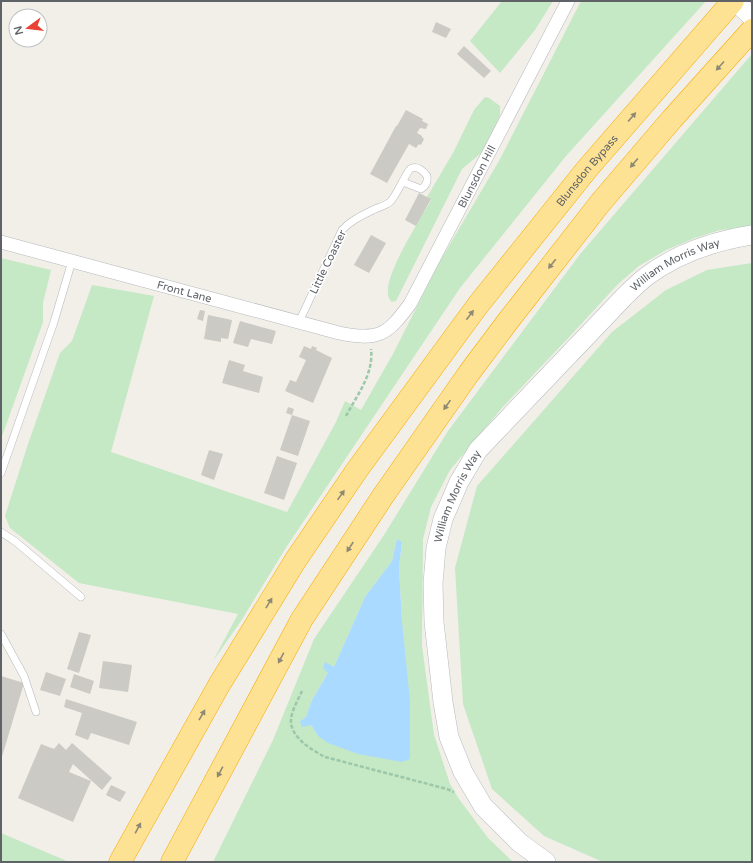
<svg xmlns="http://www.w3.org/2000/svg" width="753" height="863" font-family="'Varela Round',sans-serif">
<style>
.green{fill:#c5e8c5;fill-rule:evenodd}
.water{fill:#aadaff}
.building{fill:#cccac5}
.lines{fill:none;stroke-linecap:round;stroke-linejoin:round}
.lane-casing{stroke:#b5b8bc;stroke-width:8}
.street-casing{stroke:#b5b8bc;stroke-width:14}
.secondary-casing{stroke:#b6babf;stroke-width:20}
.highway-casing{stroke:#f9ab00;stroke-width:23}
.path{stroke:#9cc7a9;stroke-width:2.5;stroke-dasharray:4 2;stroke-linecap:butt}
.lane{stroke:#fff;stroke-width:7}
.street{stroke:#fff;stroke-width:13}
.secondary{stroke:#fff;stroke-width:19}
.highway{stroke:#fde293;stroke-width:22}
.oneway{fill:#8e8975}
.labels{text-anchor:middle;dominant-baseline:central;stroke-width:3.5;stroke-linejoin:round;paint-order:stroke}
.street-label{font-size:11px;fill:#5f6368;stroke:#fff}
</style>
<rect width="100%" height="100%" fill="#f1efe8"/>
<g class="green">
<path d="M502 1H553L535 30 500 73 470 41Z"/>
<path d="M581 1H706L566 156 460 288 287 546 241 621 213 661 238 614 79 583 10 528 5 516 28 444 60 353 72 341 92 285 154 296 111 452 287 512 336 422 345 401 361 410 393 354 439 263 499 161Z"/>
<path d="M752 54V227L720 230 695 238 666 250 639 266 618 284 572 334 501 409 471 445 450 470 431 507 423 539 422 646 434 735 450 784 459 799 488 838 513 862H213L273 740 314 639 384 535 448 431 581 253ZM397 539 402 542 399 568 402 622 318 736 311 725 300 721 306 717 312 700 328 673 325 663 334 667 365 597 392 561Z"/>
<path d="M485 97 489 98 500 106V115L486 145 480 154 462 169 396 301 392 302C390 300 388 297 388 294 385 273 420 220 431 200L427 197 453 153 474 110Z"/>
<path d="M1 258 51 270 43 303V322L1 439Z"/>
<path d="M752 263V862H603L544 836 492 789 463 704 455 568 477 486 612 332 666 290 707 270Z"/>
<path d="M1 833 69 862H1Z"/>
</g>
<path class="water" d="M397 539 402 542 399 568 402 622 410 701V759L402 762 358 754 328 743 318 736 311 725 302 727 300 721 306 717 312 700 328 673 323 668 325 662 334 667 365 597 392 561Z"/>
<g class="building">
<path d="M436 22 451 29 446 38 432 32Z"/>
<path d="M464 46 491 71 484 78 457 54Z"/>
<path d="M406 110 423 119 422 121 428 124 426 129 420 128 417 133 422 136V137L424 139 421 145 419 144 416 148 409 144 387 183 370 174 396 126H397Z"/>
<path d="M419 193 431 199 416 226 405 220Z"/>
<path d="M371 235 386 243 369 273 354 265Z"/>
<path d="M200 310 205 311 203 321 197 319Z"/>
<path d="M208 315 232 320 228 339 221 338V342L204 339Z"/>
<path d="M240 321 276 331 272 344 251 339 248 347 233 343Z"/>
<path d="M304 346 311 349 312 346 317 348 316 350 332 358 313 403 285 391 290 380 296 382 306 360 299 357Z"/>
<path d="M229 360 245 365 243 371 263 377 259 393 222 383Z"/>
<path d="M288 407 294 409 292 415 286 413Z"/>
<path d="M292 415 310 421 298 456 280 450Z"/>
<path d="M209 450 223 454 214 480 201 475Z"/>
<path d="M277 456 297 463 284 500 264 493Z"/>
<path d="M79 632 91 635 79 673 67 669Z"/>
<path d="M103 661 132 665 128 692 99 688Z"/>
<path d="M46 672 66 679 60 696 40 690Z"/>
<path d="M74 674 94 681 90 694 70 687Z"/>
<path d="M1 676 24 683 1 760Z"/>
<path d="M66 699 137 722 129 745 91 733 88 740 75 735 82 713 64 707Z"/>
<path d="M59 743 66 750 72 743 112 778 102 790 73 764 69 772 91 781 73 822 18 798 41 744 54 749Z"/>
<path d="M111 785 126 792 120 802 106 795Z"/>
</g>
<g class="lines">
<g class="lane-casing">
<g id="lane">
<path d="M299 322 342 230C350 221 362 215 373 210 379 207 385 206 390 202 397 196 407 169 412 168 418 166 424 172 427 176 428 182 426 186 421 189L403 182"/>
<path d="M1 473 54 322 72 261"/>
<path d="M1 532 16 542 81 597"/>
<path d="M1 634 24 676 36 712"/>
</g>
</g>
<g class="street-casing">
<g id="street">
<path id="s1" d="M1 242 339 333C379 341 387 335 410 304L568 1"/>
</g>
</g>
<g class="secondary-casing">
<g id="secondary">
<path d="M735 1 752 17"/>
<path id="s2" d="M546 862 520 843 483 806 463 772 449 737 443 702 434 622 433 583 436 548 443 519 459 482 478 450 624 297C631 290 639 282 647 276 678 253 714 241 752 235"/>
</g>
</g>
<g class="highway-casing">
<g id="highway">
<path id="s3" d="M120 862 219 685 295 561 357 470 478 305 587 169 733 1"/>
<path d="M172 862 302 619 383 496 469 373 508 321 601 202 672 119 752 30"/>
</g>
</g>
<g class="path">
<path d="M346 416C357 395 374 374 371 349"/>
<path d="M302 691C298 700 290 713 291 723 293 739 312 750 325 757L447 789 454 792"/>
</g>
<use href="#lane" class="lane"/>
<use href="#street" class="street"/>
<use href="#secondary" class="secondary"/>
<use href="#highway" class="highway"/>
</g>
<defs><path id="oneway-solid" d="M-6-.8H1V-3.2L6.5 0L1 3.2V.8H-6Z"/></defs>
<g class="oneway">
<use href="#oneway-solid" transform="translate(720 66) rotate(132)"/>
<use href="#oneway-solid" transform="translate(632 117) rotate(-49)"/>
<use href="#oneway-solid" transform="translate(634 163) rotate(130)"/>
<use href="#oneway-solid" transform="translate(552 264) rotate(128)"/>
<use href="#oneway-solid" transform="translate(470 315) rotate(-53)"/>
<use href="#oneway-solid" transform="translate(447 405) rotate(125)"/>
<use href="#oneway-solid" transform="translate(341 495) rotate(-55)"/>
<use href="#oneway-solid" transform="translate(350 547) rotate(123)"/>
<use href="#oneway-solid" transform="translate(269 603) rotate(-59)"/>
<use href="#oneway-solid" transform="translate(281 658) rotate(118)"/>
<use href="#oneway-solid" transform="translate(202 715) rotate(-60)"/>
<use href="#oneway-solid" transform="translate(220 772) rotate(118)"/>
<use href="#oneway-solid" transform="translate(138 828) rotate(-62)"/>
</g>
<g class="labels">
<g class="street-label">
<text stroke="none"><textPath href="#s3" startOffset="836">Blunsdon Bypass</textPath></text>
<text stroke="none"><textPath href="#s1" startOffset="578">Blunsdon Hill</textPath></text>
<text transform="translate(328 262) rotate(-64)">Little Coaster</text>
<text stroke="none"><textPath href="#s2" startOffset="732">William Morris Way</textPath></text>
<text stroke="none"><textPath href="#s1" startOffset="190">Front Lane</textPath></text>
<text stroke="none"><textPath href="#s2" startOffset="408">William Morris Way</textPath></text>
</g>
</g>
<rect width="753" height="863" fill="none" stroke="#5f6368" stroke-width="4"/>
<g transform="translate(28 28) rotate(255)"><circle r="19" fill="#ffffff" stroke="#bfc1c3"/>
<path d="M0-3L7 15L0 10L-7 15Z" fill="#ea4335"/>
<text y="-6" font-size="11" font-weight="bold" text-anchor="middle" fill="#5f6368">N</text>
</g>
</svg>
